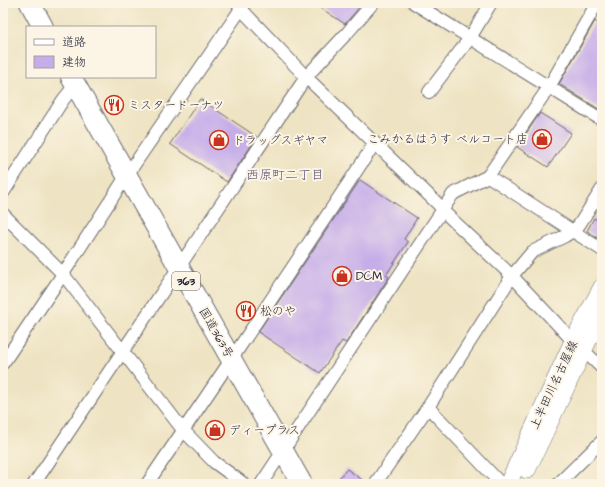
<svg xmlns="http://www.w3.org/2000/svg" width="605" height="487" font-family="'Architects Daughter','Klee One',sans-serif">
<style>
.building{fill:#c6ade9}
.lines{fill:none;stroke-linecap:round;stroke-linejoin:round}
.minor-casing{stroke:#69666a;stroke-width:14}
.secondary-casing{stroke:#69666a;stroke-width:18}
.trunk-casing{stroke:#69666a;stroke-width:22}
.minor{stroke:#fff;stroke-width:12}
.secondary{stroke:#fff;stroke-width:17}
.trunk{stroke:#fff;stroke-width:20}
.labels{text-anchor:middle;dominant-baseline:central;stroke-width:4;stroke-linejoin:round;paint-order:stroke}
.shield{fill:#fcf5e5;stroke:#63616e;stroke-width:1}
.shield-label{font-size:11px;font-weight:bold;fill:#22223b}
.poi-label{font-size:12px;fill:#22223b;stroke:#fcf5e5;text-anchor:start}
.street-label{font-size:12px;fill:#22223b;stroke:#fcf5e5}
.neighbourhood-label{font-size:13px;fill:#5b5378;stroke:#fcf5e5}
</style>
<rect width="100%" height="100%" fill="#fcf5e5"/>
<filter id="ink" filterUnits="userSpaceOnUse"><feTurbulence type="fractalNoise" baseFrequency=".025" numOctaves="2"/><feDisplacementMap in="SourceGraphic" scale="8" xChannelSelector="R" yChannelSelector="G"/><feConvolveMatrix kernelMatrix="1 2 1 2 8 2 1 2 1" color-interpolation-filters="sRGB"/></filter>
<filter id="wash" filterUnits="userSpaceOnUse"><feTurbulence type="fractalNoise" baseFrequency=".012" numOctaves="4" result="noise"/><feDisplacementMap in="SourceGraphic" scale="16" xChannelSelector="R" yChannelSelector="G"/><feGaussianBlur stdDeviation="0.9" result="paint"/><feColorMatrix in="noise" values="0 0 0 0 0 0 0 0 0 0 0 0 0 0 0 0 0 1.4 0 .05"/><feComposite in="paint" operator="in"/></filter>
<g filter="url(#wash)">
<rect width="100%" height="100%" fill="#eee3c2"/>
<g id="blocks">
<g class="building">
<path d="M313 3H362L356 11 345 24Z"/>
<path d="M595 21 602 26V111L559 84Z"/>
<path d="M200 99 257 137 227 182 170 144Z"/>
<path d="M540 113 571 133 548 167 517 147Z"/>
<path d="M360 180 417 218 404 239 408 242 386 275 389 277 346 343 342 341 320 373 258 332Z"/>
<path d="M594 218 602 223V241L587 231Z"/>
<path d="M347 469 368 484H334Z"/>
</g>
</g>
</g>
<g filter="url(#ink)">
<use href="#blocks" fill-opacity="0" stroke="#69666a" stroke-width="1"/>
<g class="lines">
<g class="minor-casing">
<g id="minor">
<path d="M237 3 241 9 306 77 440 206 443 211 512 276 573 341"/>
<path d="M414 3 602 120"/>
<path d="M429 92 470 38 491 3"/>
<path d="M488 176 602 250"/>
<path d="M3 193 63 100 75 85"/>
<path d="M3 214 63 274 183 430 214 462 244 484"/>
<path d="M583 350 602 368"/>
<path d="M3 363 63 274 127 175 245 3"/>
<path d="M428 407 501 484"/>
<path d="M34 484 306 77 348 32 373 3"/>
<path d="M147 484 231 360 375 143"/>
<path d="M261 484 453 194 488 176 549 87 597 3"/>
<path d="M375 484 428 407 512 276 532 252 565 236 573 231 579 225 602 189"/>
<path d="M558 484 602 441"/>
</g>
</g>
<g class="secondary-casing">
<g id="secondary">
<path d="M527 470 602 311"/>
<path d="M508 484 573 341 602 287"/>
</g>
</g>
<g class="trunk-casing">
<g id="trunk">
<path d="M30 3 43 27"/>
<path d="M71 77 302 484"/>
</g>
</g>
<use href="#minor" class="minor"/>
<use href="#secondary" class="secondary"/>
<use href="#trunk" class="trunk"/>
</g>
</g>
<defs>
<g id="restaurant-ring" transform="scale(1)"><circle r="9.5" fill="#fcf5e5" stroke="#c8321e" stroke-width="1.5"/><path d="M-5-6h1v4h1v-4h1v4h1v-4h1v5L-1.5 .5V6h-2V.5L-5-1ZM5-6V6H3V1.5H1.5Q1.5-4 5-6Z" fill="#c8321e"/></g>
<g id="shop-ring" transform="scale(1)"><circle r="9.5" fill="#fcf5e5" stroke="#c8321e" stroke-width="1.5"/><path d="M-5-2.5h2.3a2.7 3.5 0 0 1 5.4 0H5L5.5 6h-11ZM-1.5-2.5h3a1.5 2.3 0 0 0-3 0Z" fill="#c8321e"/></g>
</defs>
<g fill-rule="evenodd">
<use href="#restaurant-ring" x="114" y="105"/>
<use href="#shop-ring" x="542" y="139"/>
<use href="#shop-ring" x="219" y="140"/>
<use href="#shop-ring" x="342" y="276"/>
<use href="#restaurant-ring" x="246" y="311"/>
<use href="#shop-ring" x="215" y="430"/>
</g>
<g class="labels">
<rect class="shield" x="172" y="272" width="28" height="18" rx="3"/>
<g class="shield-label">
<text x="186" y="281">363</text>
</g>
<g class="poi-label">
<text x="128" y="105">ミスタードーナツ</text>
<text x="528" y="139" text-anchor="end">こみかるはうす ベルコート店</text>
<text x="233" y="140">ドラッグスギヤマ</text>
<text x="356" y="276">DCM</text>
<text x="260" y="311">松のや</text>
<text x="229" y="430">ディープラス</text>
</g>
<g class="street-label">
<text transform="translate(216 333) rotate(60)">国道363号</text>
<text transform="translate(554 385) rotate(-65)">上半田川名古屋線</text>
</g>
<g class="neighbourhood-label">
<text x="285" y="175">西原町二丁目</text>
</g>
</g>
<rect width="605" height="487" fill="none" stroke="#fcf5e5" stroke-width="16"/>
<rect x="26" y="26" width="130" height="52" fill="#fcf5e5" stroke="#a5a1a1"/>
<rect x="34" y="39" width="20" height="6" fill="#ffffff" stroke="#a5a1a1"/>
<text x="62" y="46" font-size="12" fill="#22223b">道路</text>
<rect x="34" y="56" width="20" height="12" fill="#c6ade9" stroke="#a5a1a1"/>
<text x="62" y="66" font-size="12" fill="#22223b">建物</text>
</svg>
